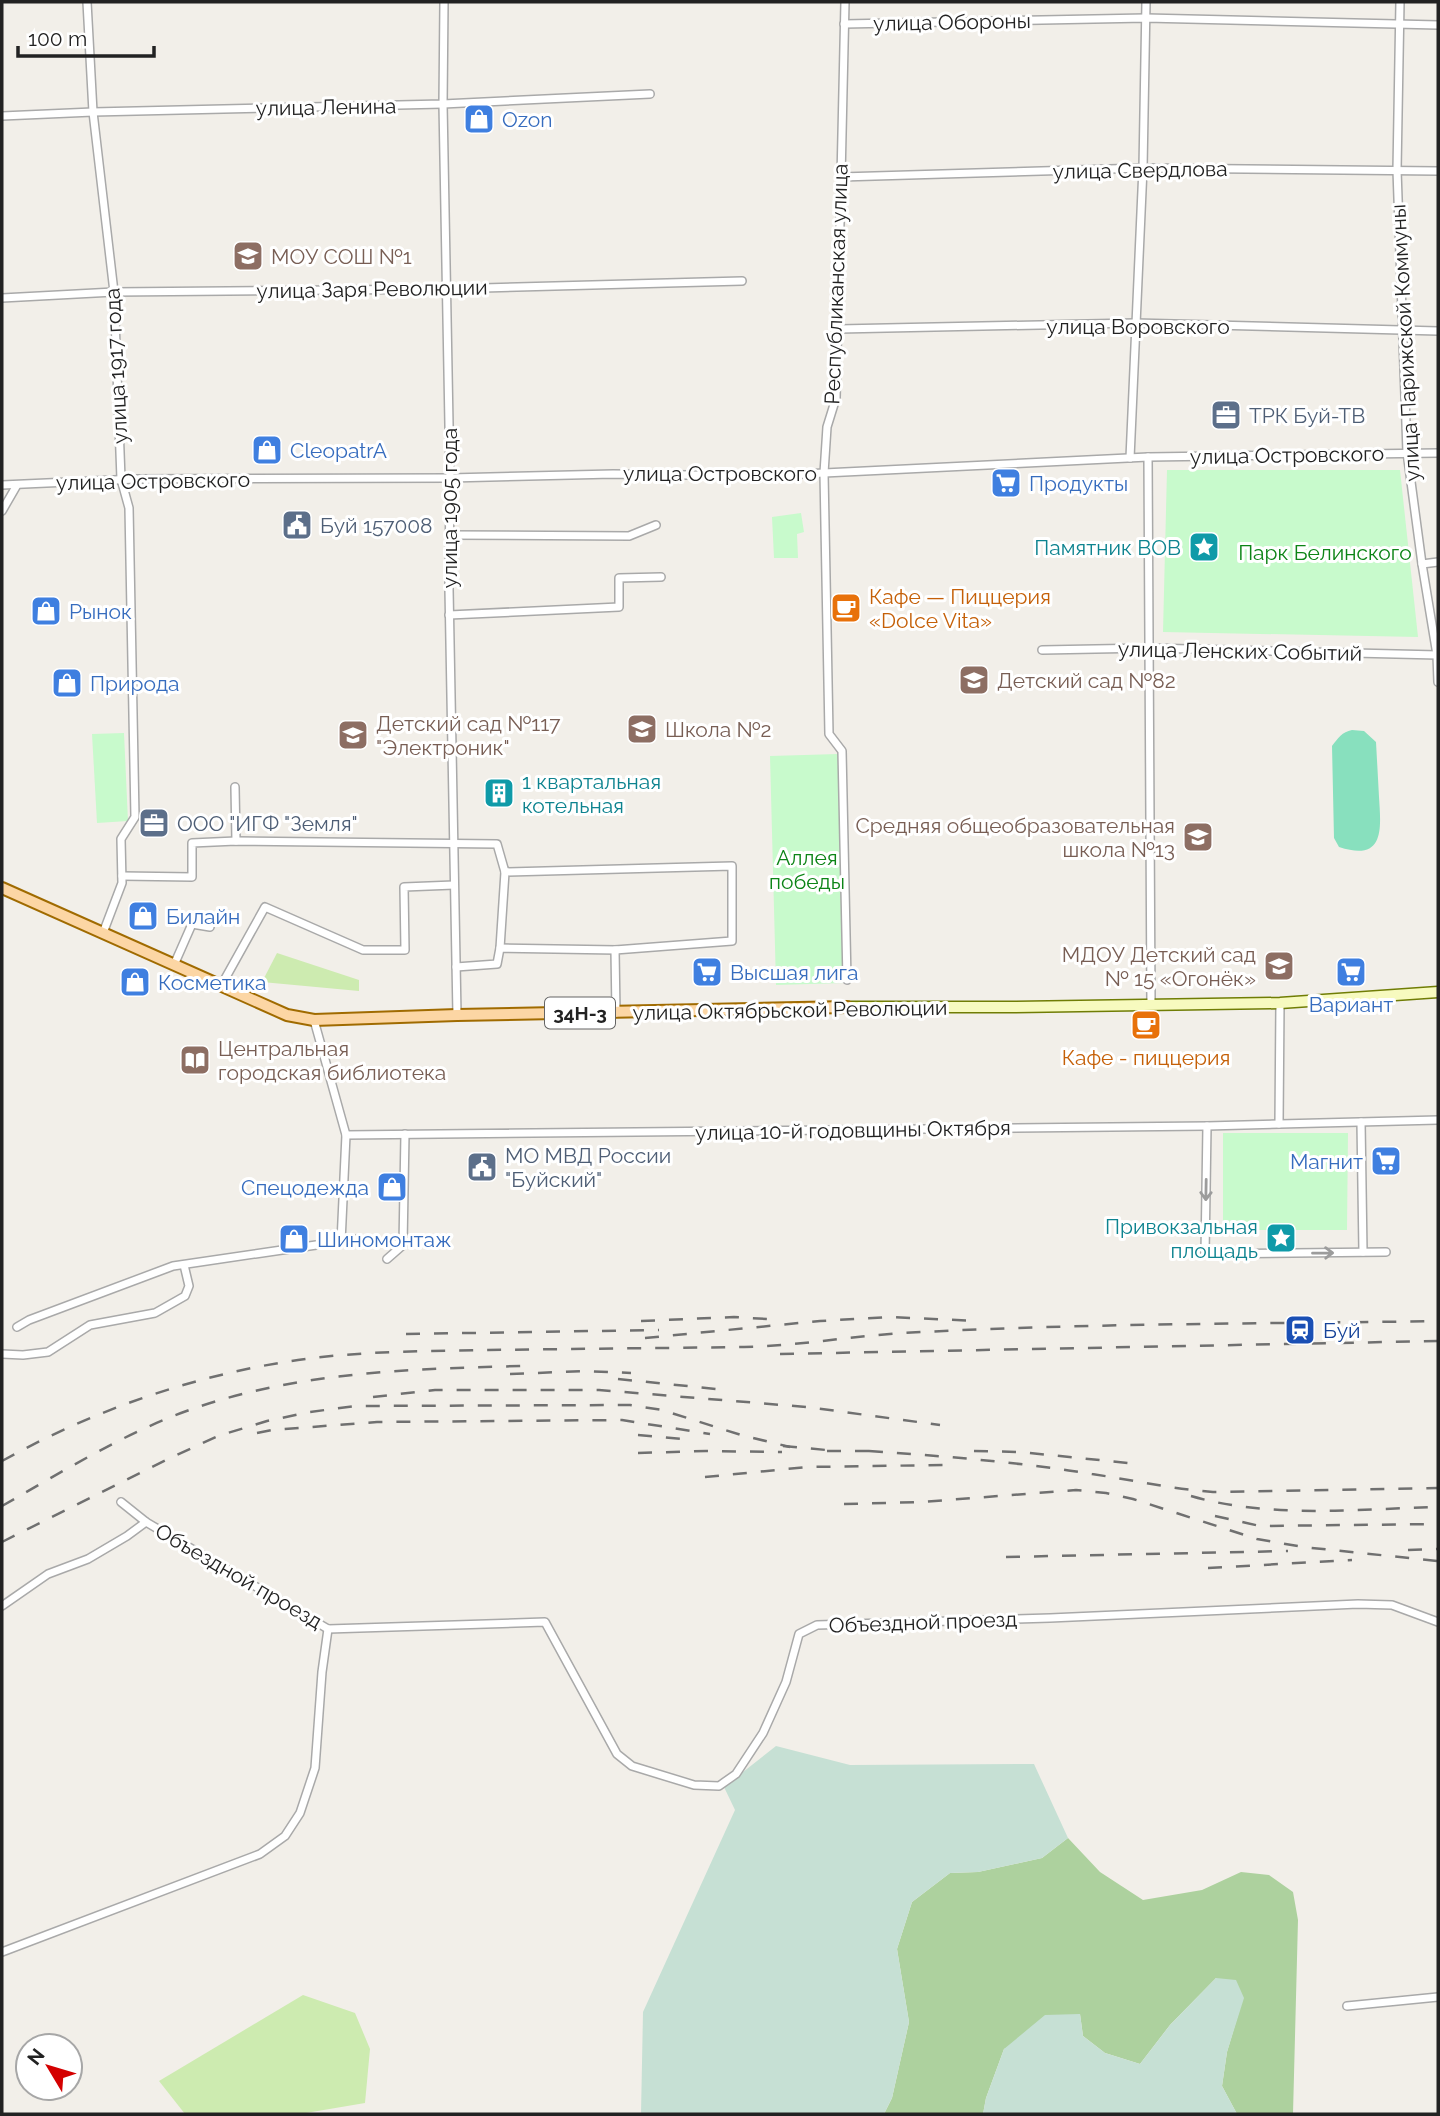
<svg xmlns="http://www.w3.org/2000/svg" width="1440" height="2116" font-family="Raleway,sans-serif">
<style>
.grass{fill:#cdebb0}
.forest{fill:#add19e}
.wetland{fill:#c6e0d4}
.park{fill:#c8facc}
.pitch{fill:#88e0be}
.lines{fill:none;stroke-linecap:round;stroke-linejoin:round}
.street-casing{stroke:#a9a9a9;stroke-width:10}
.secondary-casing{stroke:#707d05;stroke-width:13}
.primary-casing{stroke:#a06b00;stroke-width:14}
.street{stroke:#fff;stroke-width:7}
.secondary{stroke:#f7fabf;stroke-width:10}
.primary{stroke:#fcd6a4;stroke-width:10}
.rail{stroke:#707070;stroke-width:2.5;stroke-dasharray:14 14;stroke-linecap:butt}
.oneway{stroke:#9c9c9c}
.labels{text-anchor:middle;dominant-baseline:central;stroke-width:6;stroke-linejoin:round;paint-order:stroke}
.shield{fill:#fff;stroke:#646464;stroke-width:2}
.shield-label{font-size:19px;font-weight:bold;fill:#222}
.street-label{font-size:21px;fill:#222;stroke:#fff}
.shop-label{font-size:21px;fill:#366cbe;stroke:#fff;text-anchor:start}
.education-label{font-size:21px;fill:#785e54;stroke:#fff;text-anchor:start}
.service-label{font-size:21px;fill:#4e5e75;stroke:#fff;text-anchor:start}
.culture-label{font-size:21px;fill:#0d838f;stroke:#fff;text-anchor:end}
.park-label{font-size:21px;fill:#0c8416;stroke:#fff}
.food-label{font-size:21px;fill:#c56008;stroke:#fff;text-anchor:start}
.transit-label{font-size:21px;fill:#164399;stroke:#fff;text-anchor:start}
</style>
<rect width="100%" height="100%" fill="#f2efe9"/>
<g class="grass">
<path d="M277 953 359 980V991L262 982Z"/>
<path d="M303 1995 355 2013 370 2049 365 2103 300 2114H185L159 2081Z"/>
</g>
<path class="forest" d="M1068 1838 1100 1872 1143 1900 1202 1890 1241 1872 1269 1875 1293 1892 1298 1920 1293 2114H1237L1222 2086 1227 2052 1243 1998 1216 1978 1170 2025 1140 2064 1105 2053 1083 2036 1080 2014 1004 2049 986 2098 983 2114H884L892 2098 909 2022 897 1949 912 1902 950 1873 978 1872 1042 1858Z"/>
<g class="wetland">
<path d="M776 1746 850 1765 1034 1764 1068 1838 1042 1858 978 1872 950 1873 912 1902 897 1949 909 2022 892 2098 884 2114H641L643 2012 735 1810 724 1787Z"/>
<path d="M1216 1978 1236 1980 1244 1998 1227 2052 1222 2086 1237 2114H983L986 2098 1004 2049 1045 2015 1080 2014 1083 2036 1105 2053 1140 2064 1170 2025Z"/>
</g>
<g class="park">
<path d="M1167 470H1400L1418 637 1163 632Z"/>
<path d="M801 513 804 532 797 534 798 558H774L772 517Z"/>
<path d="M124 733 128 821 97 823 92 734Z"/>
<path d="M838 754 844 983 776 985 770 756Z"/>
<path d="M1223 1133H1348L1347 1230H1223Z"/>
</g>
<path class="pitch" d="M1352 730 1364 731 1376 742C1377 760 1378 778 1379 797 1381 829 1385 862 1339 847L1334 838 1332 746C1338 738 1342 732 1352 730Z"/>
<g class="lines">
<g class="street-casing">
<g id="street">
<path d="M87 2 93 112 114 292 121 479 129 508 135 817 121 839 122 883 103 933"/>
<path d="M444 2 443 104 450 478 449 589 457 1015"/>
<path d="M845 2 836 398 827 427 824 473 829 734 842 751 847 980"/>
<path d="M1400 2 1397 170 1407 452 1422 564 1437 655 1438 682"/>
<path d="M844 24 1146 18 1438 25"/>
<path d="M2 116 93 112 443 104 650 94"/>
<path d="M841 177 1143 168 1438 171"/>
<path d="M2 298 114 292 447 289 742 281"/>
<path d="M839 329 1135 323 1438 331"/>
<path d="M1148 457 1151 1005"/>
<path d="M1130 458 1143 168 1146 2"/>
<path d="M2 485 136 479 450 478 613 474 763 476 1148 457 1438 453"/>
<path d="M2 511 17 485"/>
<path d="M449 535 629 536 656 525"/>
<path d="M1422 564 1438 562"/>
<path d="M449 615 619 607V578L661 577"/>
<path d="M1042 650 1149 648 1438 655"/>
<path d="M235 787 236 841"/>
<path d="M122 876 192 877V843L236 841 497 844 505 872 732 866V941L615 950 616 1013"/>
<path d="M500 948 505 872"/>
<path d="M174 965 192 924 210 927"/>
<path d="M456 967 497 964 500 948 617 950"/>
<path d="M221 986 265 907 363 950H405L404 887 454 885"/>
<path d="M314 1020 346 1135 341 1242"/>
<path d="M1361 1122 1363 1252"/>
<path d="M1279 1124 1280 1003"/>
<path d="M1207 1126 1205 1254 1386 1252"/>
<path d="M346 1135 1207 1126 1438 1120"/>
<path d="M387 1259 403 1245 405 1134"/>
<path d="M17 1327 29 1320 173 1266 357 1239 403 1245"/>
<path d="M2 1354 23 1355 48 1352 90 1325 155 1313 185 1296 189 1286 184 1265"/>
<path d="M121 1502 146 1522 328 1629 545 1622 617 1754 632 1766 694 1785 719 1786 736 1774 763 1733 786 1682 799 1634 817 1625 1050 1618 1358 1604 1392 1605 1438 1622"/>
<path d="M2 1606 48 1574 88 1559 127 1536 146 1522"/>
<path d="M2 1952 260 1854 285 1836 300 1813 315 1768 322 1672 328 1629"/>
<path d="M1347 2006 1438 1997"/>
</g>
</g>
<g class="secondary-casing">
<path id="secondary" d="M847 1007H1012L1280 1003 1438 992"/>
</g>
<g class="primary-casing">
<path id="primary" d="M2 888 287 1015 314 1020 457 1015 847 1007"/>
</g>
<use href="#street" class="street"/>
<use href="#secondary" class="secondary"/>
<use href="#primary" class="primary"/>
<g class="rail">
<path d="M641 1321 734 1317 767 1319"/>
<path d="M406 1334 659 1330"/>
<path d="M645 1338 820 1321 889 1317 980 1321"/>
<path d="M780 1354 1438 1341"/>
<path d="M510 1374 585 1371 631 1373"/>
<path d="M618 1379 716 1389"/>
<path d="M373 1397 435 1390H599L807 1407 940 1425"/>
<path d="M257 1433 272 1430 377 1422 622 1420 710 1434"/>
<path d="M638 1435 684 1439"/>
<path d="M783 1446 837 1451"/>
<path d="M827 1451H876"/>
<path d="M869 1451C943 1456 1018 1462 1092 1474 1132 1480 1172 1489 1213 1492L1438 1488"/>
<path d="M974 1451 1020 1452 1128 1463"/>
<path d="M638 1453 706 1451 782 1452"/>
<path d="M2 1461C94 1410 194 1375 298 1360 361 1351 425 1351 488 1350 573 1349 659 1348 744 1347 798 1346 851 1336 904 1333 1082 1323 1260 1324 1438 1321"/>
<path d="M705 1477 807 1467 943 1465"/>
<path d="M1191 1496C1270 1519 1357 1509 1438 1507"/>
<path d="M844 1504 922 1502 1076 1490 1106 1493 1133 1499 1257 1539 1303 1547 1438 1561"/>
<path d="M2 1506C60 1473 118 1437 181 1413 291 1372 406 1369 522 1366"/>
<path d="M1215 1516 1260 1526 1438 1524"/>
<path d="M2 1542 166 1460 218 1436 267 1421 310 1412 355 1406 630 1405 662 1410 741 1435 790 1447"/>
<path d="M1408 1550 1438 1549"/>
<path d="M1006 1557 1288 1551"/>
<path d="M1208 1568 1352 1560"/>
</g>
</g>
<defs><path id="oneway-shaft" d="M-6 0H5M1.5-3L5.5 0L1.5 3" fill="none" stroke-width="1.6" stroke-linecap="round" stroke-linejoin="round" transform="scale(1.75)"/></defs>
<g class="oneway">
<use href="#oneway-shaft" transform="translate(1206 1190) rotate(91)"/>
<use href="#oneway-shaft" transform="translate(1323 1253) rotate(-1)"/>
</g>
<defs>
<g id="shop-square" transform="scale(1.575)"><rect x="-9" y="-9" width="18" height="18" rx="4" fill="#3f7fe0" stroke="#fff"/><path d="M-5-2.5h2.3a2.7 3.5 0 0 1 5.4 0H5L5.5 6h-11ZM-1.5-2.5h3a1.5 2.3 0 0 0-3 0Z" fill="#fff"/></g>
<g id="school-square" transform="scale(1.575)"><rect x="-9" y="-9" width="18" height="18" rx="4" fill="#8d6e63" stroke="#fff"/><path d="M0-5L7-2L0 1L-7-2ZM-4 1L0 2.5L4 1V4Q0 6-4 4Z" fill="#fff"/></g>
<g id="office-square" transform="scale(1.575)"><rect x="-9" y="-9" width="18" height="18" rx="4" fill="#5c6f8a" stroke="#fff"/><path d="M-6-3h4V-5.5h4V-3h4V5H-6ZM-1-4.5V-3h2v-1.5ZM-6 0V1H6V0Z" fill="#fff"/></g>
<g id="supermarket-square" transform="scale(1.575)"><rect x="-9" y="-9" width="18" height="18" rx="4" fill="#3f7fe0" stroke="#fff"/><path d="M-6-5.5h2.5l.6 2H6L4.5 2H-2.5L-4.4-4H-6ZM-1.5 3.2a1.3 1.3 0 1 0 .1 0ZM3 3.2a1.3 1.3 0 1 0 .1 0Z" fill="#fff"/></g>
<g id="civic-square" transform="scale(1.575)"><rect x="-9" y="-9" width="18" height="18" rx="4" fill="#5c6f8a" stroke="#fff"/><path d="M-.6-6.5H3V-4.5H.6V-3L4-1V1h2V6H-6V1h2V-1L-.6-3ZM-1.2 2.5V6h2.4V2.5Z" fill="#fff"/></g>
<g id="sight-square" transform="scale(1.575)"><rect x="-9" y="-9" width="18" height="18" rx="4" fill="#0f9aa8" stroke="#fff"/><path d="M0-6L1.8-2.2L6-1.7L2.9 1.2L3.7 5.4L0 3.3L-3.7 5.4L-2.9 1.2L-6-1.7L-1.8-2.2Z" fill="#fff"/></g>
<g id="cafe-square" transform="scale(1.575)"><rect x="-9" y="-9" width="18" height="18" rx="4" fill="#e8710a" stroke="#fff"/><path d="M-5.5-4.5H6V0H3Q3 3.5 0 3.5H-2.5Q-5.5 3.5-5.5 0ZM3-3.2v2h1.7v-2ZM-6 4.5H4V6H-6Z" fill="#fff"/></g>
<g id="building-square" transform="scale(1.575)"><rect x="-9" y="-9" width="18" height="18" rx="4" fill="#0f9aa8" stroke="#fff"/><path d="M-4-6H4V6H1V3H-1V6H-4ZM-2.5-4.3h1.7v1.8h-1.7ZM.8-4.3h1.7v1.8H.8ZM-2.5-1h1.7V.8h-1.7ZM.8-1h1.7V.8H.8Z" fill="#fff"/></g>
<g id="library-square" transform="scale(1.575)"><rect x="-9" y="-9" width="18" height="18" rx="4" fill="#8d6e63" stroke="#fff"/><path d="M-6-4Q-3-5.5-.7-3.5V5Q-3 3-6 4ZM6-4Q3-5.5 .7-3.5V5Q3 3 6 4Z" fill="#fff"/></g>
<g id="station-square" transform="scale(1.575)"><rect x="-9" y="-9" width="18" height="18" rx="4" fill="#1a4fb4" stroke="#fff"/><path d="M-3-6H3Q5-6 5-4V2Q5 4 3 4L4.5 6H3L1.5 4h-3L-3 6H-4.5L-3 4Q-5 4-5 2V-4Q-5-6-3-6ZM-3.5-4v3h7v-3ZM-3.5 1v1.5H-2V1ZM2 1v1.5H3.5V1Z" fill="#fff"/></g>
</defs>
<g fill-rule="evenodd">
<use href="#shop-square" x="479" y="119"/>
<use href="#school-square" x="248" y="256"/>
<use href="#office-square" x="1226" y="415"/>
<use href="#shop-square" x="267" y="450"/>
<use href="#supermarket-square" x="1006" y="483"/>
<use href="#civic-square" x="297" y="525"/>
<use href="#sight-square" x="1204" y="547"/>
<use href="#cafe-square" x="846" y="608"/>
<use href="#shop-square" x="46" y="611"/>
<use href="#school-square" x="974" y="680"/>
<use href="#shop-square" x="67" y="683"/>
<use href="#school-square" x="642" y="729"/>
<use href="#school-square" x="353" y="735"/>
<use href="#building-square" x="499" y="793"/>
<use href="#office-square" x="154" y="823"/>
<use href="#school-square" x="1198" y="837"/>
<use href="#shop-square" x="143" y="916"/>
<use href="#school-square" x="1279" y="966"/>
<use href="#supermarket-square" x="707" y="972"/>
<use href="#supermarket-square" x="1351" y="972"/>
<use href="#shop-square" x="135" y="982"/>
<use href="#cafe-square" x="1146" y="1025"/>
<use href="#library-square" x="195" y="1060"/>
<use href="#supermarket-square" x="1386" y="1161"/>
<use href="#civic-square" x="482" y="1167"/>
<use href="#shop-square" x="392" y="1187"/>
<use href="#sight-square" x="1281" y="1238"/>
<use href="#shop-square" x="294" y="1239"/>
<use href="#station-square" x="1300" y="1330"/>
</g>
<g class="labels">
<rect class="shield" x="545" y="997.5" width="70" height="31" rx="5"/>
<g class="shield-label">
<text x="580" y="1013">34Н-3</text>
</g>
<g class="street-label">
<text transform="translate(952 22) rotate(-1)">улица Обороны</text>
<text transform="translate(326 107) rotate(-1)">улица Ленина</text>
<text transform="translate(1140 170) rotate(-1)">улица Свердлова</text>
<text transform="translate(836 284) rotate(-88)">Республиканская улица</text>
<text transform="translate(372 289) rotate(-1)">улица Заря Революции</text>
<text x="1138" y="326">улица Воровского</text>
<text transform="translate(1405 343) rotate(-93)">улица Парижской Коммуны</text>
<text transform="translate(116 366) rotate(-93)">улица 1917 года</text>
<text transform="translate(1287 455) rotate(-1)">улица Островского</text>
<text x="720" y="473">улица Островского</text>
<text transform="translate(153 481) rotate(-1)">улица Островского</text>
<text transform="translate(449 508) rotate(-90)">улица 1905 года</text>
<text transform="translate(1240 651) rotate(1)">улица Ленских Событий</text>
<text transform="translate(790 1010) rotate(-1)">улица Октябрьской Революции</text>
<text transform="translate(853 1130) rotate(-1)">улица 10-й годовщины Октября</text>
<text transform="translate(239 1576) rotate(30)">Объездной проезд</text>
<text transform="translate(923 1622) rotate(-2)">Объездной проезд</text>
</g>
<g class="shop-label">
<text x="502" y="119">Ozon</text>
<text x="290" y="450">CleopatrA</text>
<text x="1029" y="483">Продукты</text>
<text x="69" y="611">Рынок</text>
<text x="90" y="683">Природа</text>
<text x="166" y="916">Билайн</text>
<text x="730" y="972">Высшая лига</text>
<text x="158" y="982">Косметика</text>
<text x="1351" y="1004" text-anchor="middle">Вариант</text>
<text x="1363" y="1161" text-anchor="end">Магнит</text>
<text x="369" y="1187" text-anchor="end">Спецодежда</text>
<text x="317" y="1239">Шиномонтаж</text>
</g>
<g class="education-label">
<text x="271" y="256">МОУ СОШ №1</text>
<text x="997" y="680">Детский сад №82</text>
<text x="376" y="723">Детский сад №117<tspan x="376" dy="24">"Электроник"</tspan></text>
<text x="665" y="729">Школа №2</text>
<text x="1175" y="825" text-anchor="end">Средняя общеобразовательная<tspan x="1175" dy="24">школа №13</tspan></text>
<text x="1256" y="954" text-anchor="end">МДОУ Детский сад<tspan x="1256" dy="24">№ 15 «Огонёк»</tspan></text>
<text x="218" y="1048">Центральная<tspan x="218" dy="24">городская библиотека</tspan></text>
</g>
<g class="service-label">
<text x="1249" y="415">ТРК Буй-ТВ</text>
<text x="320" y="525">Буй 157008</text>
<text x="177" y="823">ООО "ИГФ "Земля"</text>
<text x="505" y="1155">МО МВД России<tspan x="505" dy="24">"Буйский"</tspan></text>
</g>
<g class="culture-label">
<text x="1181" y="547">Памятник ВОВ</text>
<text x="522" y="781" text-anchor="start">1 квартальная<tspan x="522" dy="24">котельная</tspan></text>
<text x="1258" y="1226">Привокзальная<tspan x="1258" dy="24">площадь</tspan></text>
</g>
<g class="park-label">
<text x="1325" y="552">Парк Белинского</text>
<text x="807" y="857">Аллея<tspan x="807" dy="24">победы</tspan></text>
</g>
<g class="food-label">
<text x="869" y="596">Кафе — Пиццерия<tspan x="869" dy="24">«Dolce Vita»</tspan></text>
<text x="1146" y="1057" text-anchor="middle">Кафе - пиццерия</text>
</g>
<g class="transit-label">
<text x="1323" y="1330">Буй</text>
</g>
</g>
<rect width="1440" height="2116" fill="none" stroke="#222222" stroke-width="7"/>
<g transform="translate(49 2067) rotate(308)"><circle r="33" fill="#ffffff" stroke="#a7a7a7" stroke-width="2"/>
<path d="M0-5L12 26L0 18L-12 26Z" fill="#d40000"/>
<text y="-10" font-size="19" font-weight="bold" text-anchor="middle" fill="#222222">N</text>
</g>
<path d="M18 46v10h136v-10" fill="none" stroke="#222222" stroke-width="3.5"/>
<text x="28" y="46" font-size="21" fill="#222222" stroke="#ffffff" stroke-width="5" paint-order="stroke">100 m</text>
</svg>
